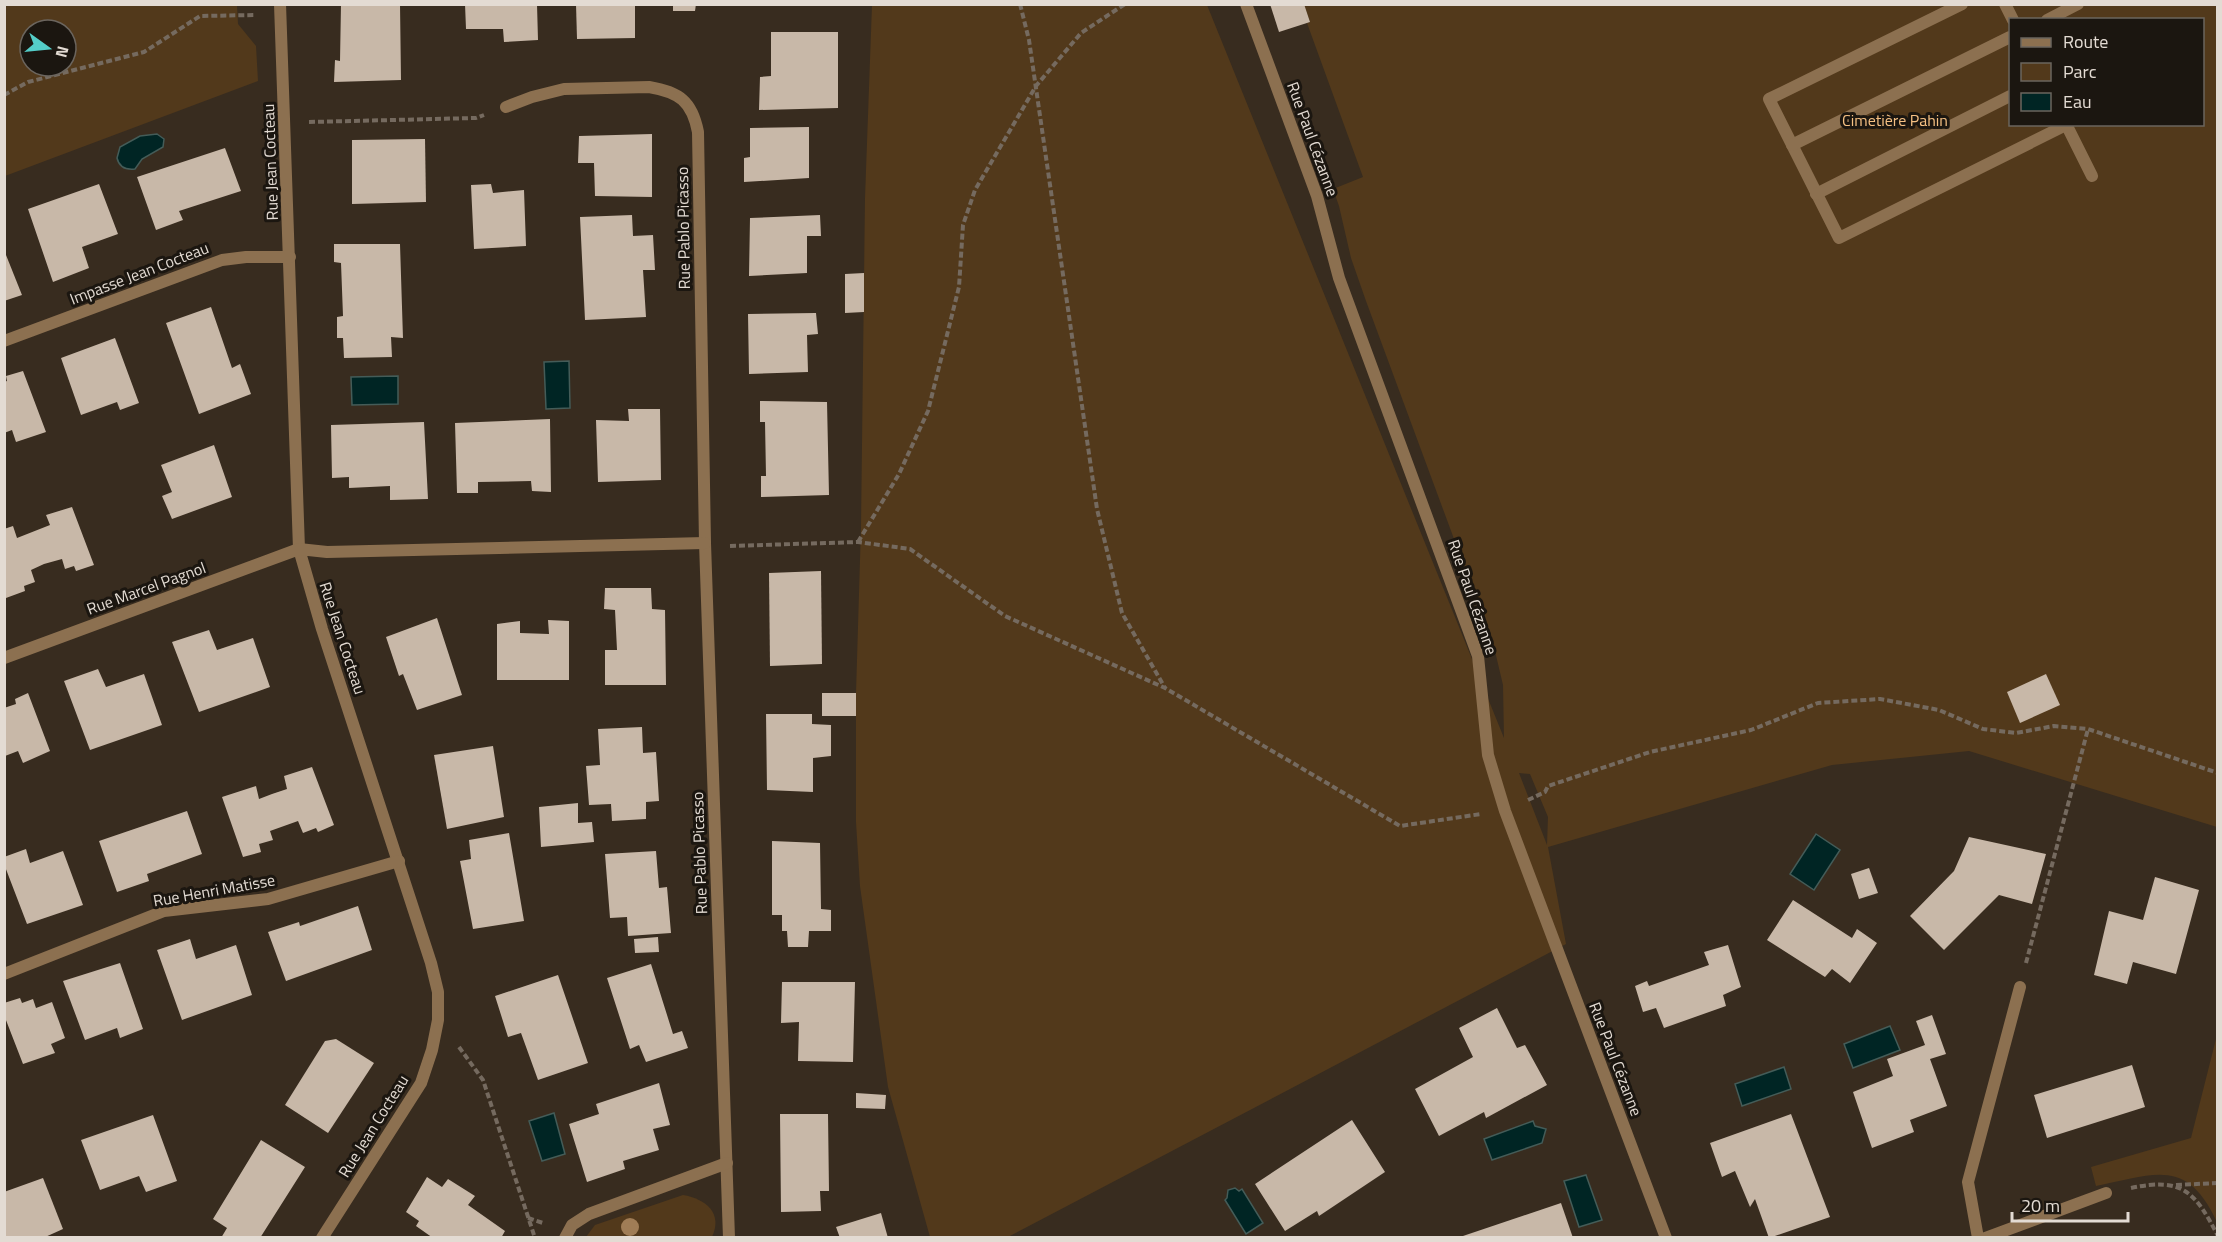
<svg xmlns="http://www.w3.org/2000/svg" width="2222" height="1242" font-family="'Titillium Web',sans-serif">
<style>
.green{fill:#52391b;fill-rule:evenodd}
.water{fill:#002524;stroke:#445c58;stroke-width:1.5}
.building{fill:#c8b8a8}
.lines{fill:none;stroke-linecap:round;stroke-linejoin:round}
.path{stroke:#756a5f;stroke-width:4;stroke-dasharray:6 3;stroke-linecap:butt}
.lane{stroke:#8c7050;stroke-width:12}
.street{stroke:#8c7050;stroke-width:12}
.tree{fill:#a07d56}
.labels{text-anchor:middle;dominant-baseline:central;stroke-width:6;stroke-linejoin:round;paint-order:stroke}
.park-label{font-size:16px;fill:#f5c083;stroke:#1b1610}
.street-label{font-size:16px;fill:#e3dbd3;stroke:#1b1610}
</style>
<rect width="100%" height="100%" fill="#382c1f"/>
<g class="green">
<path d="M5 4 237 5 238 24 256 46 258 81 5 176ZM30 30H66V66H30Z"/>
<path d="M872 5H1207L1504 738 1503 685 1494 647 1366 301 1351 258 1339 206 1333 189 1363 177 1307 23 1310 22 1304 5H2217V827L1969 751 1832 765 1548 847 1566 944 1008 1237H930L888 1087 860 886 856 822V693L861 527 865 198ZM2010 20H2202V124H2010ZM1519 773 1530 774 1548 817 1547 845Z"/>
<path d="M2217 1035V1222C2187 1157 2155 1174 2096 1186L2091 1167 2191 1138Z"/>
<path d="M683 1195C706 1199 723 1213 712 1237H586L595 1225Z"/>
</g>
<g class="water">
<path d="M157 134 164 139 163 147 142 159 135 169C126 170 119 167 117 158L120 147 140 136Z"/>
<path d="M569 361 570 408 546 409 544 362Z"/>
<path d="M398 376V404L352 405 351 377Z"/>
<path d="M1816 834 1840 850 1814 890 1790 874Z"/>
<path d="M1890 1026 1900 1050 1853 1068 1844 1044Z"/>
<path d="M1784 1067 1791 1089 1742 1106 1735 1084Z"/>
<path d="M554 1113 565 1154 542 1161 529 1121Z"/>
<path d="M1533 1121 1535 1126 1546 1129 1542 1143 1492 1160 1484 1139Z"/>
<path d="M1586 1175 1602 1220 1579 1227 1564 1181Z"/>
<path d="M1235 1188 1239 1191 1242 1189 1263 1223 1246 1234 1225 1200 1227 1198 1228 1190Z"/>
</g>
<g class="building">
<path d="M341 4H400L401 80 334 82 335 60 340 61Z"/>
<path d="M465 4H537L538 40 504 42 503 29H466Z"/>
<path d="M576 4H635V38L577 39Z"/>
<path d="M673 4H696L695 11H673Z"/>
<path d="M1270 4H1304L1310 22 1279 32Z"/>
<path d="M771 32H838V108L759 110 760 77 771 76Z"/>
<path d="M809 127V178L744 182V158L750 157V128Z"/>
<path d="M652 134V197L595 196 594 163H578L579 136Z"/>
<path d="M425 139 426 202 352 204V140Z"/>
<path d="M225 148 241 191 179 211 183 220 156 230 137 177Z"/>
<path d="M99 184 118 234 82 247 89 268 53 282 28 209Z"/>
<path d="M491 184 493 193 524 190 526 246 474 249 471 185Z"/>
<path d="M632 215 633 236 653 235 655 270H643L646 317 585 320 580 217Z"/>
<path d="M820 215 821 236H807V273L749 276 750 218Z"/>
<path d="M334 244H400L403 338 391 337 392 357 344 358 343 338H337V317L343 316 341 263 334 262Z"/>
<path d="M4 250 22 295 4 301Z"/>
<path d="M864 273V312L845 313V274Z"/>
<path d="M211 307 232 368 240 364 251 394 199 414 166 323Z"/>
<path d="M816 313 818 334 807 335 808 372 749 374 748 314Z"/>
<path d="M115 338 139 403 120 410 117 402 81 415 61 358Z"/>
<path d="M23 371 46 432 16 442 12 430 4 433V382L7 381 6 376Z"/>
<path d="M760 401 827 402 829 495 761 497V476H766L765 422H760Z"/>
<path d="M628 409H660L661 480 598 482 596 420 629 421Z"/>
<path d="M550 419 551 492 532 491 531 481 478 482V493H457L455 423Z"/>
<path d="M424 422 428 499 390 500V486L349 488V477L332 478 331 425Z"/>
<path d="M214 445 232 497 172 519 162 496 172 492 161 465Z"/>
<path d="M72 507 94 565 76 571 74 566 65 569 62 559 44 564 31 570 35 582 24 586 25 591 6 598 4 529 13 526 17 538 50 525 46 515Z"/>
<path d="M821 571 822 664 770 666 769 573Z"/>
<path d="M605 588H651L652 609 665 610 666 685H605V650H617L615 610 604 609Z"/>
<path d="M437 618 462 695 417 710 403 674 399 676 386 637Z"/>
<path d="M548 620 569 621V680H497V624L520 621V633L549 634Z"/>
<path d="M209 630 217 650 253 638 270 687 199 712 172 642Z"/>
<path d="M98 669 106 687 144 674 162 725 90 750 64 681Z"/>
<path d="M2046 674 2060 705 2020 723 2007 692Z"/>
<path d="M28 693 50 751 23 763 18 751 5 756 4 708 16 704 15 699Z"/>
<rect x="822" y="693" width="34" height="23"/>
<path d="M766 714H812V724L831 725V756L813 758V792L767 790Z"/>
<path d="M642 727 643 753 656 752 659 801 646 802V819L612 821 611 804 589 805 586 766 600 765 598 729Z"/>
<path d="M493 746 504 817 447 829 434 755Z"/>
<path d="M312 767 334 825 318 832 316 828 303 833 298 821 270 831 273 840 259 844 261 852 243 857 222 797 256 786 259 799 272 794 287 789 284 776Z"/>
<path d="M578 803V823L592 822 594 842 541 847 539 807Z"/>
<path d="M187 811 202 854 147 874 149 881 117 892 99 841Z"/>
<path d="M509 833 524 921 473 929 460 861 471 859 469 840Z"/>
<path d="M1969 837 2046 854 2032 904 1999 895 1944 950 1910 916 1954 871Z"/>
<path d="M772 841 820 843 821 909 831 910V931H809L808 947H788L787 931H782V915H772Z"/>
<path d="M26 849 30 863 63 851 83 905 27 924 4 864V857Z"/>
<path d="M656 851 659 888 667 887 671 933 628 936 627 917 610 918 605 854Z"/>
<path d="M1869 868 1878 893 1859 899 1851 874Z"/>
<path d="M2155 877 2199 890 2176 974 2133 962 2127 984 2094 975 2109 911 2143 920Z"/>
<path d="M1793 900 1852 938 1857 929 1877 943 1850 983 1832 969 1825 977 1767 940Z"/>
<path d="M358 906 372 950 286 981 268 932 299 922 300 926Z"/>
<path d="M658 937 659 952 635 953 634 939Z"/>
<path d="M190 939 196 959 236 945 252 995 182 1020 157 950Z"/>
<path d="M1728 945 1741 987 1723 995 1726 1006 1664 1028 1656 1008 1643 1012 1635 986 1647 981 1649 986 1709 965 1704 952Z"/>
<path d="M120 963 143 1029 120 1038 117 1028 85 1040 63 981Z"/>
<path d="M651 964 673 1034 682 1031 688 1048 646 1062 639 1045 630 1049 607 978Z"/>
<path d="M558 975 588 1063 538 1080 521 1033 508 1037 495 996Z"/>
<path d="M782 982H855L853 1062 798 1061 799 1022 781 1023Z"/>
<path d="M20 998 22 1003 33 999 36 1008 52 1002 65 1038 51 1044 55 1053 23 1064 4 1015V1003Z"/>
<path d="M1497 1008 1517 1048 1525 1045 1547 1085 1486 1118 1484 1112 1439 1136 1415 1089 1473 1057 1459 1028Z"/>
<path d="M1932 1015 1946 1054 1930 1059 1947 1106 1910 1120 1914 1132 1872 1148 1853 1092 1893 1076 1887 1059 1925 1045 1916 1021Z"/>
<path d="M336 1039 374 1063 328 1133 285 1105 325 1041Z"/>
<path d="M2132 1065 2145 1107 2047 1138 2034 1095Z"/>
<path d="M659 1083 670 1125 653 1129 659 1150 623 1161 625 1169 587 1182 569 1124 599 1114 596 1104Z"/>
<path d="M856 1093 886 1095 885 1109 856 1108Z"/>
<path d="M780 1114H828L829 1191H820L821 1211 781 1212Z"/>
<path d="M1791 1114 1830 1217 1769 1238 1755 1199 1750 1207 1735 1171 1722 1177 1710 1143Z"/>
<path d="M153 1115 177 1181 146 1192 139 1176 100 1190 81 1140Z"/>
<path d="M1352 1120 1385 1172 1319 1216 1317 1211 1285 1231 1255 1184Z"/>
<path d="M261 1140 305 1167 260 1238H221L227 1228 213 1219Z"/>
<path d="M427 1177 442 1187 448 1179 475 1196 468 1205 505 1231 501 1238H433L416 1226 419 1221 406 1212Z"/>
<path d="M43 1178 63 1229 43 1238H4V1192Z"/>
<path d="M1561 1203 1573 1238H1460V1237Z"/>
<path d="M881 1213 888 1238H840L836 1227Z"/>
</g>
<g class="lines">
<g class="path">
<path d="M1020 4 1029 40 1097 509 1122 613 1165 688"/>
<path d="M4 95 28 82 144 52 200 16 256 15"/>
<path d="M309 122 476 118 484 115"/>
<path d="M858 542 899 474 928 411 959 287 963 225 975 190 1036 86 1081 33 1125 4"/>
<path d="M730 546 858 542 910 549 1005 616 1165 688 1400 826 1481 814"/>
<path d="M1528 800 1545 792 1548 786 1650 752 1751 730 1818 703 1880 699 1939 710 1983 729 2016 733 2054 726 2088 729 2218 773"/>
<path d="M2026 963 2088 729"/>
<path d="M459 1047 483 1080 535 1238"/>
<path d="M2176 1185 2218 1183"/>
<path d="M2131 1188C2183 1177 2195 1192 2218 1236"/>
<path d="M528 1218 543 1223"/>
</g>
<g class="lane">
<path d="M1962 4 1769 99 1839 238 2068 124"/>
<path d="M2005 4 2013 20"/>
<path d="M2047 20 2078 4"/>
<path d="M2066 124 2092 176"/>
<path d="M1792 145 2010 37"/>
<path d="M1816 194 2010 96"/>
<path d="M1978 1238 1968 1182 2020 987"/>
</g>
<g class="street">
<path d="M280 4 299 549 322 629 431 963 438 992V1020L432 1050 421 1083 322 1238"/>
<path d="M1246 4 1317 196 1339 278 1478 656 1488 755 1505 811 1666 1238"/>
<path d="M506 107 532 97 564 89 649 87C679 92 692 101 698 132L705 543 729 1238"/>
<path d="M4 341 222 260 246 257H290"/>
<path d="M4 658 299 549 327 552 705 543"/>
<path d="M4 974 164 911 268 899 399 861"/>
<path d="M565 1238 572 1225 589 1214 727 1163"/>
<path d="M1985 1238 2106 1193"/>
</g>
</g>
<circle class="tree" cx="630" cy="1227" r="9"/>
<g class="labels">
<g class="park-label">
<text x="1895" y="120">Cimetière Pahin</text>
</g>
<g class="street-label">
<text transform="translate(1313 139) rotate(70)">Rue Paul Cézanne</text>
<text transform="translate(270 162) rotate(-92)">Rue Jean Cocteau</text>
<text transform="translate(683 228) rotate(-91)">Rue Pablo Picasso</text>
<text transform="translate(139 273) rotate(-21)">Impasse Jean Cocteau</text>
<text transform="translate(146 588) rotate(-20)">Rue Marcel Pagnol</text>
<text transform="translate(1473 597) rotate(71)">Rue Paul Cézanne</text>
<text transform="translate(343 638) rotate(72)">Rue Jean Cocteau</text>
<text transform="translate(699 853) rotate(-92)">Rue Pablo Picasso</text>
<text transform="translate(214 890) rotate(-10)">Rue Henri Matisse</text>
<text transform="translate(1616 1059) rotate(69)">Rue Paul Cézanne</text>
<text transform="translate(373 1126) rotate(-58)">Rue Jean Cocteau</text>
</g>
</g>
<rect width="2222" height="1242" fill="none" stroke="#e3dbd3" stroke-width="12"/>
<rect x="2009" y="18" width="195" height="108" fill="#1b1610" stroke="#6b655e" stroke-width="1.5"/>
<rect x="2021" y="38" width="30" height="9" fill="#8c7050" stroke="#6b655e" stroke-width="1.5"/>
<text x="2063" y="48" font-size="18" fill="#e3dbd3">Route</text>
<rect x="2021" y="63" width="30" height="18" fill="#52391b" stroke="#6b655e" stroke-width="1.5"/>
<text x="2063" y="78" font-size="18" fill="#e3dbd3">Parc</text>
<rect x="2021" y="93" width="30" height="18" fill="#002524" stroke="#6b655e" stroke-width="1.5"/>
<text x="2063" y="108" font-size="18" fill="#e3dbd3">Eau</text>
<g transform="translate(48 48) rotate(105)"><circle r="28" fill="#1b1610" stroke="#6b655e" stroke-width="1.5"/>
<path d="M0-4.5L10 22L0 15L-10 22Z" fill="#54cdc8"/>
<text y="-9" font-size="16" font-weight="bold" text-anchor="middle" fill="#e3dbd3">N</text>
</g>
<path d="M2012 1212v9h116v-9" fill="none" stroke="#e3dbd3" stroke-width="3"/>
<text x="2021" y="1212" font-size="18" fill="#e3dbd3" stroke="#1b1610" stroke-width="4.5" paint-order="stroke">20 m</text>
</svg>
